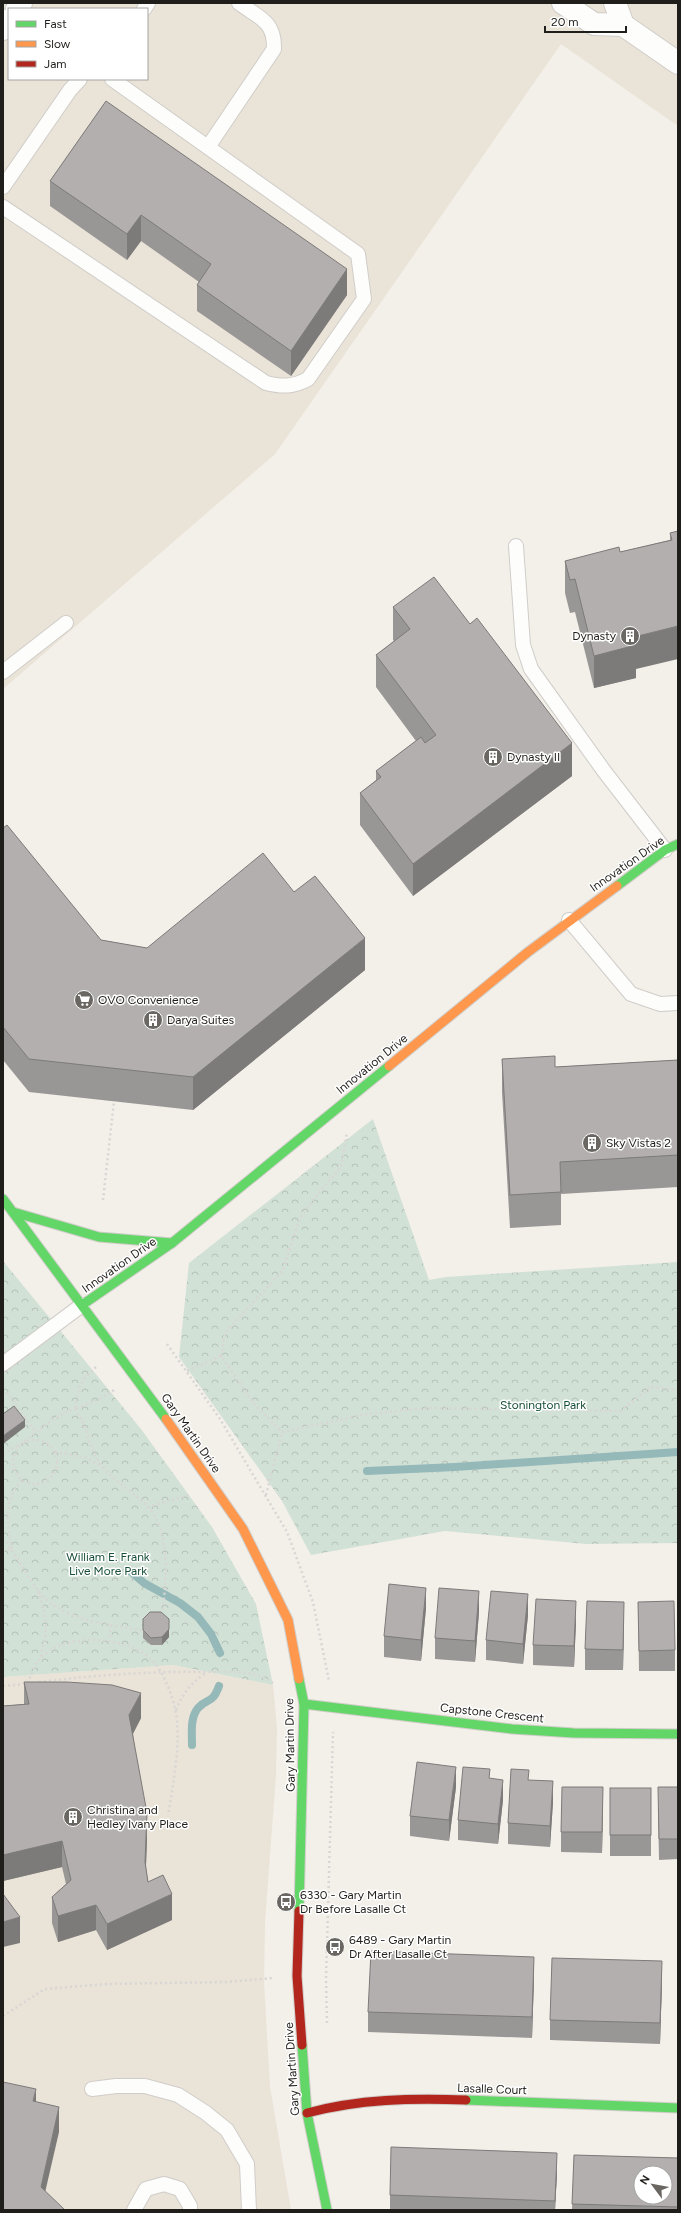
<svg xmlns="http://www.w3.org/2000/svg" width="681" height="2213" font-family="Figtree,sans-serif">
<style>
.built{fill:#eae3d7;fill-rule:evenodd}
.park{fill:url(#park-crowns)}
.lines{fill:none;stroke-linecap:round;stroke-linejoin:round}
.stream{stroke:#95b8b9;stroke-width:8}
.lane-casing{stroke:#d0cdc9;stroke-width:16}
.street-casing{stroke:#d0cdc9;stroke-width:24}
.fast-casing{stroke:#d0cdc9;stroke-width:11}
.slow-casing{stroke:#d0cdc9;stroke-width:11}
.jam-casing{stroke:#d0cdc9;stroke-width:11}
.path{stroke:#d7d6d5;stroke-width:2.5;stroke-dasharray:2 3;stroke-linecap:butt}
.lane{stroke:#fdfdfc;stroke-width:14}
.street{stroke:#fdfdfc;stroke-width:22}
.fast{stroke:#63d668;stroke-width:9}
.slow{stroke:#ff974d;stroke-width:9}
.jam{stroke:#b3261e;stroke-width:9}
.wall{fill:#999696}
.shaded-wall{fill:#7d7a7a}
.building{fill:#b2afae;stroke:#7d7a7a;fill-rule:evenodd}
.labels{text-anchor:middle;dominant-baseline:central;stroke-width:3;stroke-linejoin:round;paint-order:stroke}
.poi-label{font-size:12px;fill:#201e1a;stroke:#fff;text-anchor:start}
.street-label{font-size:12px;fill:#201e1a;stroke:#fff}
.park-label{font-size:12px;fill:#174e38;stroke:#fff}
</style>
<defs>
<pattern id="park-crowns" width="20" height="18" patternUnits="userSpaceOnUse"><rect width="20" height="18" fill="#d2e1d6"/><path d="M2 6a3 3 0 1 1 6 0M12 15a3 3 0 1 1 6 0" fill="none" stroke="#b4c1b7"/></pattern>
</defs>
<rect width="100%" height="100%" fill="#f3efe9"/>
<g class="built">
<path d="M3 3H678V126L561 44 275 454 3 689ZM9 9H147V79H9Z"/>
<path d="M173 1665 273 1685 277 1728 276 1775 265 1922 264 1983 270 2087 291 2210H3V1677Z"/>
</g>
<g class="park">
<path d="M373 1119 429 1280 446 1277 678 1262V1543L586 1544 445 1531 311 1555 282 1501 179 1357 189 1263Z"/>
<path d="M3 1261 141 1429 212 1527 256 1604 273 1685 173 1665 3 1677Z"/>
</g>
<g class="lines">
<g class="stream">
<path d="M367 1471 455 1467 678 1452"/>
<path d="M129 1570 144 1583 180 1603 198 1617 211 1634 220 1653"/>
<path d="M192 1745C192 1732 190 1718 198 1708 208 1697 212 1705 219 1686"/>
</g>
<g class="lane-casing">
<g id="lane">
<path d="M144 9 148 3"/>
<path d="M208 147 274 49C275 21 259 18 239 3"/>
<path d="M3 187 70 90 80 79"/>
<path d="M3 207 266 383C282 387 293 387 308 379L364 299 358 254 112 79"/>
<path d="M516 546 523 645 531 669 604 771 665 850"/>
<path d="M3 672 66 623"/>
<path d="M569 920 631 994 660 1004 678 1003"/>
<path d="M3 1364 82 1305"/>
<path d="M92 2089 116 2086H145L178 2095 206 2113 227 2130 247 2164 249 2210"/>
<path d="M134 2210 146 2189 164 2184 180 2189 190 2206V2210"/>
</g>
</g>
<g class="street-casing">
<g id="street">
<path d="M563 3 594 24 623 25 678 63"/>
<path d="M615 3 623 25"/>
<path d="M17 9 21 3"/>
<path d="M3 29 9 20"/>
</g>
</g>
<g class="fast-casing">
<g id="fast">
<path d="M617 886 665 850 678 844"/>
<path d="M3 1199 166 1419"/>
<path d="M13 1212 99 1237 172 1243"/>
<path d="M82 1305 172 1243 389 1066"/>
<path d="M304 1704 512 1729 574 1733 678 1734"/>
<path d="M299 1911 304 1704 299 1679"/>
<path d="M302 2045 307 2113 327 2210"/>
<path d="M466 2100 678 2108"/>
</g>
</g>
<g class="slow-casing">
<g id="slow">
<path d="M389 1066 528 952 617 886"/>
<path d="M166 1419 243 1529 288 1620 299 1679"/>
</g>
</g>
<g class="jam-casing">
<g id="jam">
<path d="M299 1911 297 1976 302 2045"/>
<path d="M307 2113C359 2099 412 2098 466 2100"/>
</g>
</g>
<g class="path">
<path d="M103 1200 114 1101"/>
<path d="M167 1344 220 1419 287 1532 313 1602 329 1681"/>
<path d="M221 1356 225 1333 283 1270 300 1218 315 1197 341 1167 347 1132"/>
<path d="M96 1367C80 1381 78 1388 75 1409L100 1399 114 1390"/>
<path d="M187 1371 221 1356 254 1404 282 1432"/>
<path d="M7 1392 35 1432"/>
<circle cx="35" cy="1462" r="22"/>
<path d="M55 1452 84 1457 101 1466"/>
<path d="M3 1454C9 1449 16 1447 22 1443 40 1431 53 1415 75 1409 89 1428 88 1448 102 1466 114 1482 134 1492 148 1507 172 1534 166 1583 162 1616"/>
<path d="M266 1495 282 1432 367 1414 429 1408 620 1411 651 1387 678 1390"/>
<path d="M148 1507 189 1495"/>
<path d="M3 1538C16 1554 25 1573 37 1589 61 1622 109 1624 145 1631"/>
<path d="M3 1552 12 1549C7 1524 3 1500 22 1480"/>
<path d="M38 1591C47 1619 49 1628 40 1658"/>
<path d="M109 1642 111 1625"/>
<path d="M39 1682C96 1675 151 1671 208 1672 231 1672 254 1669 273 1683"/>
<path d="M28 1683C31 1675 34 1665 40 1659 64 1631 127 1636 152 1660 163 1671 172 1694 175 1709 182 1738 173 1786 168 1815"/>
<path d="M3 1686 26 1684"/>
<path d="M176 1710C183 1693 191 1683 207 1672"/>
<path d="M3 2016 45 1989 107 1984 226 1982 273 1978"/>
<path d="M327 2023 326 1979 333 1732"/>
</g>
<use href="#lane" class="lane"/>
<use href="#street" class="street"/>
<use href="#fast" class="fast"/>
<use href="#slow" class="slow"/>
<use href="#jam" class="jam"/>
</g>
<g class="wall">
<path d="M106 101 347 295 291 376 197 311V285L199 282 141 241 127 260 50 206V181Z"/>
<path d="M678 531 636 669V678L594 688 575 612 570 613 565 593V561L620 552 670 540V533Z"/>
<path d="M393 607 572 776 413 896 360 825V793L376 780V771L416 741 376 687V655L394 641 393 640Z"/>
<path d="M3 828 101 940 147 948 294 892 365 970 193 1110 29 1092 3 1060Z"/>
<path d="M502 1059 555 1067 678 1060V1187L561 1194V1225L510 1228 502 1092Z"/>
<path d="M638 1602 675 1650V1671H639Z"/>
<path d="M426 1608 421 1661 384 1657V1636Z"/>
<path d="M479 1612 475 1662 435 1659V1638Z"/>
<path d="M528 1615 523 1664 486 1660V1640Z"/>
<path d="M143 1619 169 1637 162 1645H151L143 1638Z"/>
<path d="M576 1622 574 1667 533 1665V1645Z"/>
<path d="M624 1623 623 1670H585V1649Z"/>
<path d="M24 1682 141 1718 133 1734 147 1839 146 1867 148 1882 172 1920 107 1950 96 1930 58 1942 52 1923V1897L66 1884 62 1867 3 1881V1706L24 1704Z"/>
<path d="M490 1778 503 1800 498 1844 458 1840V1820Z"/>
<path d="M529 1780 553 1802 550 1847 508 1844V1823Z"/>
<path d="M456 1787 449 1841 410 1836V1816Z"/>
<path d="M678 1787V1859L659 1860 658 1808Z"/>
<rect x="610" y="1788" width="41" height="68"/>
<path d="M603 1808 602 1853 561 1852V1832Z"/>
<path d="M534 1978 532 2038 368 2032V2012Z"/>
<path d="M662 1982 660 2044 550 2040V2020Z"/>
<path d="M574 2155 678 2158V2210H572Z"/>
<path d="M557 2173 555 2210H390V2195Z"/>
</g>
<g class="shaded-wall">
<path d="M141 215V241L127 260V234Z"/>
<path d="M347 269V295L291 376V351Z"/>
<path d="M678 626V659L636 669V678L594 688V656L634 637Z"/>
<path d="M572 743V776L413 896V864Z"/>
<path d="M365 938V970L193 1110V1077Z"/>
<path d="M25 1420V1427L3 1444V1436Z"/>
<path d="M426 1588V1608L421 1661V1640Z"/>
<path d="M479 1591V1612L475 1662V1641Z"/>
<path d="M528 1594V1615L523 1664V1644Z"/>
<path d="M576 1601V1622L574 1667V1646Z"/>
<path d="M624 1602V1623L623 1670V1650Z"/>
<path d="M169 1629V1637L162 1645V1637Z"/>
<path d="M141 1693V1718L129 1741V1715Z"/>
<path d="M456 1767V1787L449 1841V1820Z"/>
<path d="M503 1780V1800L498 1844V1824Z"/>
<path d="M553 1781V1802L550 1847V1826Z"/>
<path d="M603 1787V1808L602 1853V1832Z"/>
<path d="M147 1813V1839L145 1888V1862Z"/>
<path d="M62 1841V1867L3 1881V1855Z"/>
<path d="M172 1894V1920L107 1950V1924Z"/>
<path d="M96 1905V1930L58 1942V1916Z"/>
<path d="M20 1917V1943L3 1947V1922Z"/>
<path d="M534 1957V1978L532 2038V2017Z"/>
<path d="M662 1961V1982L660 2044V2023Z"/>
<path d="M36 2089V2115L33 2101Z"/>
<path d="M59 2107V2132L41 2210V2187Z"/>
<path d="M557 2153V2173L555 2210V2201Z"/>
</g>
<g class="building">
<path d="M106 101 347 269 291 351 197 285 211 264 141 215 127 234 50 181Z"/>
<path d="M678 531V626L634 637 636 645 594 656 575 579 570 580 565 561 619 547 620 552 672 540 670 533Z"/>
<path d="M434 577 470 624 477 618 572 743 413 864 360 793 381 777 376 771 421 737 425 743 436 735 376 655 410 629 393 607Z"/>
<path d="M7 825 101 940 147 948 263 853 294 892 315 876 365 938 193 1077 29 1059 3 1027V828Z"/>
<path d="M555 1056V1067L678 1060V1155L560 1162 561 1192 510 1195 502 1059Z"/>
<path d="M14 1406 25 1420 3 1436V1414Z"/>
<path d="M389 1584 426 1588 421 1640 384 1636Z"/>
<path d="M439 1588 479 1591 475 1641 435 1638Z"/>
<path d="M491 1591 528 1594 523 1644 486 1640Z"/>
<path d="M536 1599 576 1601 574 1646 533 1645Z"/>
<path d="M587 1601 624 1602 623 1650 585 1649Z"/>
<path d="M674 1601 675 1650 639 1651 638 1602Z"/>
<path d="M150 1612H161L169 1619V1629L162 1637 151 1638 143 1630V1619Z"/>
<path d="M24 1682H67L112 1685 141 1693 129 1715 147 1813 145 1862 148 1882 163 1875 172 1894 107 1924 96 1905 58 1916 52 1897 71 1880 62 1841 3 1855V1706L29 1704Z"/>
<path d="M417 1762 456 1767 449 1820 410 1816Z"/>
<path d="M463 1767 490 1769 489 1778 503 1780 498 1824 458 1820Z"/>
<path d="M511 1769 529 1770 528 1780 553 1781 550 1826 508 1823Z"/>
<path d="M562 1787H603L602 1832H561Z"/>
<path d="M658 1787H678V1839H659Z"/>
<rect x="610" y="1788" width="41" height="47"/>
<path d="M3 1894 20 1917 3 1922Z"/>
<path d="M371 1951 534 1957 532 2017 368 2012Z"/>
<path d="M552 1958 662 1961 660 2023 550 2020Z"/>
<path d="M3 2082 36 2089 33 2101 59 2107 41 2187 65 2210H3Z"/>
<path d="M391 2147 557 2153 555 2201 390 2195Z"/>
<path d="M574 2155 678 2158V2207L572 2204ZM641 2173H665V2197H641Z"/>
</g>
<defs>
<g id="building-disc" transform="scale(1)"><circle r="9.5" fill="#6a6762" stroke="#fff"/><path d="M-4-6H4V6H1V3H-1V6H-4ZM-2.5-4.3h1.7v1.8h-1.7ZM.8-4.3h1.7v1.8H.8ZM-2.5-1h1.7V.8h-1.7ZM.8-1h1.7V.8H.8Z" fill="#fff"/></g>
<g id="supermarket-disc" transform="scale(1)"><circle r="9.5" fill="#6a6762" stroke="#fff"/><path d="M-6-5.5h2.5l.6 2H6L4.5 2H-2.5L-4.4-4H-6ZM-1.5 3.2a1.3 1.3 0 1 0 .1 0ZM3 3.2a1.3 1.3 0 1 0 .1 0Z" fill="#fff"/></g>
<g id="bus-disc" transform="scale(1)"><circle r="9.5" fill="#6a6762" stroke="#fff"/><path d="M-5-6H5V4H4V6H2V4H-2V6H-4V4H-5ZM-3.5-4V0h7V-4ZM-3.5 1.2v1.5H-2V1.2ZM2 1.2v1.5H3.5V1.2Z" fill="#fff"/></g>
</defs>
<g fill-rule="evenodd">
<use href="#building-disc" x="630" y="636"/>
<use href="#building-disc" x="493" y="757"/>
<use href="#supermarket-disc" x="84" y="1000"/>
<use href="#building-disc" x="153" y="1020"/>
<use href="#building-disc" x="592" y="1143"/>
<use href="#building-disc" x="73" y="1817"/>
<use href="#bus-disc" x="286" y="1902"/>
<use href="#bus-disc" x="335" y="1947"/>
</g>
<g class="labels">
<g class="poi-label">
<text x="616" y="636" text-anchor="end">Dynasty</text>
<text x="507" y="757">Dynasty II</text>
<text x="98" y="1000">OVO Convenience</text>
<text x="167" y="1020">Darya Suites</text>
<text x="606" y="1143">Sky Vistas 2</text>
<text x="87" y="1810">Christina and<tspan x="87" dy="14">Hedley Ivany Place</tspan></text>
<text x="300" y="1895">6330 - Gary Martin<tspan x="300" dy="14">Dr Before Lasalle Ct</tspan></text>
<text x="349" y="1940">6489 - Gary Martin<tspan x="349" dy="14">Dr After Lasalle Ct</tspan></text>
</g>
<g class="street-label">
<text transform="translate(627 864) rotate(-35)">Innovation Drive</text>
<text transform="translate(372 1064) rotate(-39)">Innovation Drive</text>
<text transform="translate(119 1265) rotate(-35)">Innovation Drive</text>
<text transform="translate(191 1433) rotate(55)">Gary Martin Drive</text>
<text transform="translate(492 1713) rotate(6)">Capstone Crescent</text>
<text transform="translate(290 1745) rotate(-91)">Gary Martin Drive</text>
<text transform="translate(292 2069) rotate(-94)">Gary Martin Drive</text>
<text transform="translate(492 2089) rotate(2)">Lasalle Court</text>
</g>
<g class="park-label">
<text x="543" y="1405">Stonington Park</text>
<text x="108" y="1557">William E. Frank<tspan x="108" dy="14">Live More Park</tspan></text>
</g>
</g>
<rect width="681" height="2213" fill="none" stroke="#201e1a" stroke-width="8"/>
<rect x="8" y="8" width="140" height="72" fill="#ffffff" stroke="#a6a5a3"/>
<rect x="16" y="21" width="20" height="6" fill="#63d668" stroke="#a6a5a3"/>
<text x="44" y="28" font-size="12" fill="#201e1a">Fast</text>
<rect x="16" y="41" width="20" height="6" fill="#ff974d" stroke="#a6a5a3"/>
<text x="44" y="48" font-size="12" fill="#201e1a">Slow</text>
<rect x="16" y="61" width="20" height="6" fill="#b3261e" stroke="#a6a5a3"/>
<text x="44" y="68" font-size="12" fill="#201e1a">Jam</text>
<g transform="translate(653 2185) rotate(302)"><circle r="19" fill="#ffffff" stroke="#a6a5a3"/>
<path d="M0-3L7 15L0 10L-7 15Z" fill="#6a6762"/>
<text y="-6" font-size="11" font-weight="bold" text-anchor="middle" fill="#201e1a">N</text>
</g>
<path d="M545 26v6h81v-6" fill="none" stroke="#201e1a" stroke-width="2"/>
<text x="551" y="26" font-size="12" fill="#201e1a" stroke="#ffffff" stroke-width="3" paint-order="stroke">20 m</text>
</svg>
